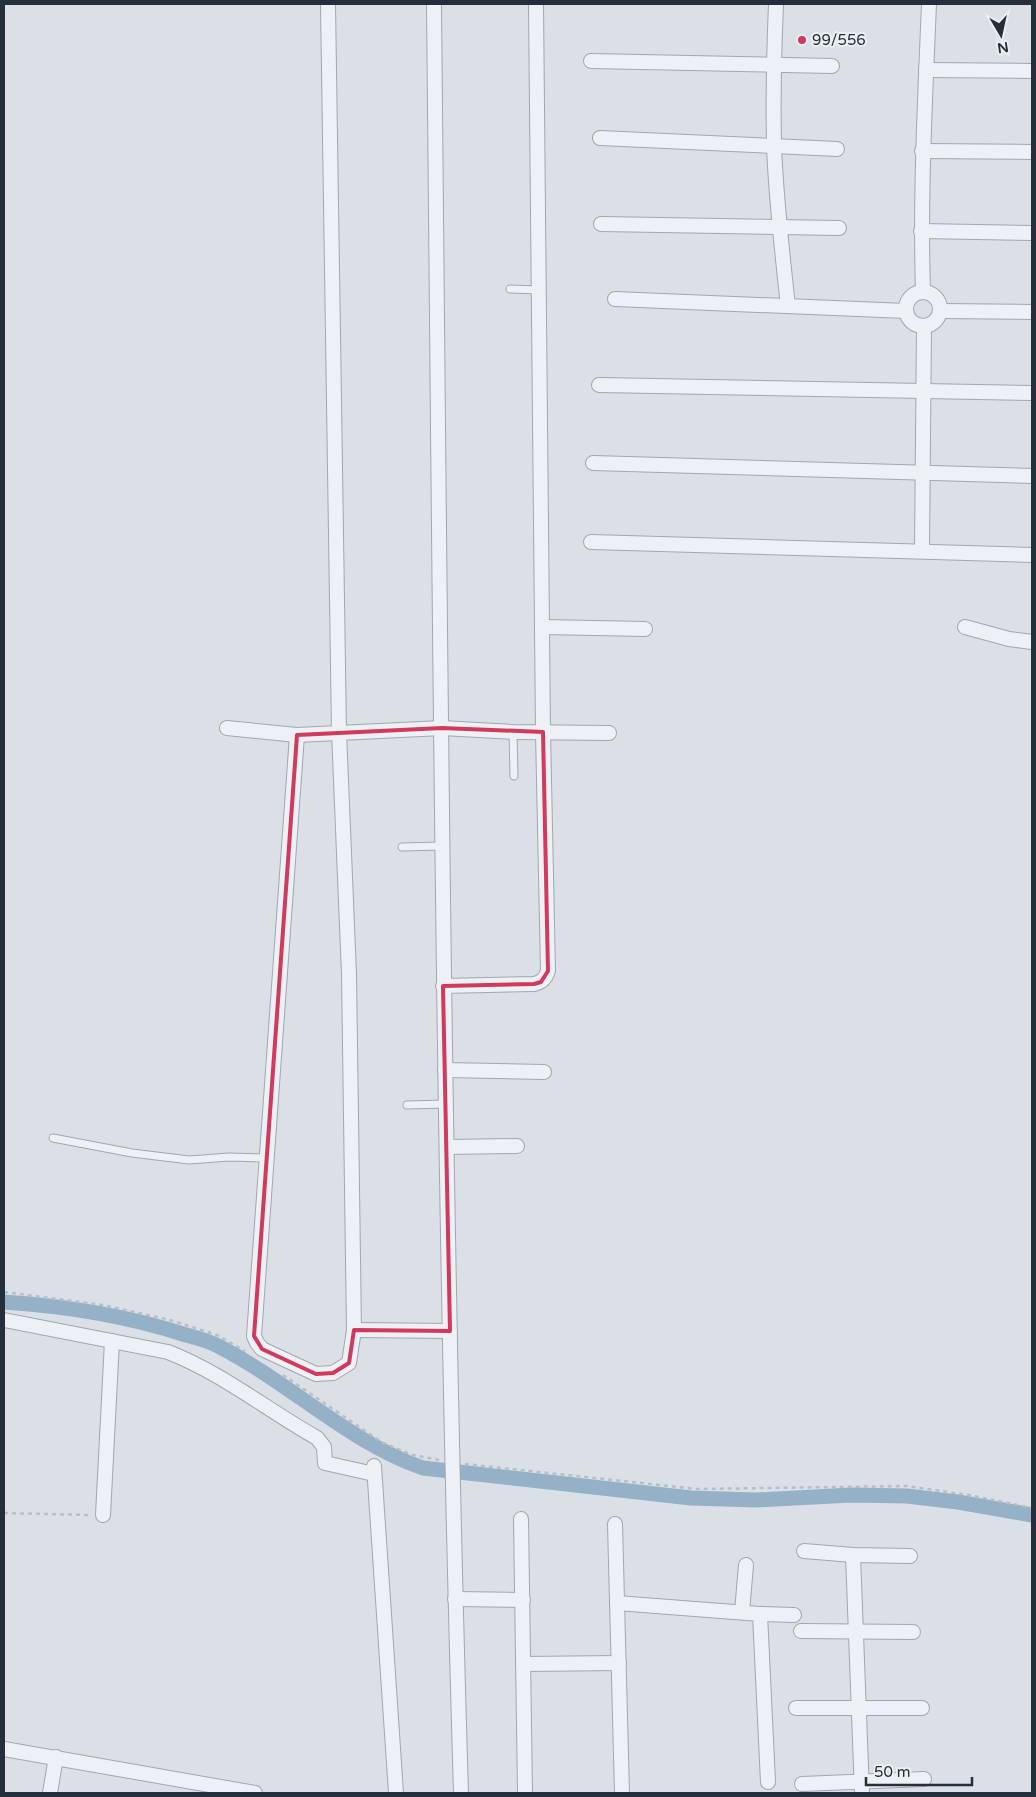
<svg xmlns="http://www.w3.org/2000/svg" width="1036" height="1797" font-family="'Varela Round',sans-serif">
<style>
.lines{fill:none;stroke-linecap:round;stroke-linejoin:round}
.canal{stroke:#94b1c8;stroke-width:15}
.service-casing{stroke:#a1a7b0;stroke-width:9}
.minor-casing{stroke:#a1a7b0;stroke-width:16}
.path{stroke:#b9bec4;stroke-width:2.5;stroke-dasharray:4 4;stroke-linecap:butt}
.service{stroke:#edf0f4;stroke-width:7}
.minor{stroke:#edf0f4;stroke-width:14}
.marked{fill:none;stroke:#d13a5d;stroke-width:4;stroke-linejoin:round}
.poi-dot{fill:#d13a5d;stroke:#eaeff4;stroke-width:2}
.labels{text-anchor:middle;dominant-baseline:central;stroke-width:4;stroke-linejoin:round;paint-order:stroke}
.poi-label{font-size:15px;fill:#252f3c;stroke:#eaeff4;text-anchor:start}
</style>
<rect width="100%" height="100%" fill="#dbe0e6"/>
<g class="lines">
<path class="canal" d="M4 1302C65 1306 128 1316 186 1335 197 1338 209 1341 218 1346 289 1382 348 1442 423 1468L691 1498 756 1500 852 1495 907 1496 958 1502 1032 1515"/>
<g class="service-casing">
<g id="service">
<path d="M510 289 539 290"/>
<path d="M513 732 514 776"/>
<path d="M402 847 442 846"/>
<path d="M407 1105 446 1104"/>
<path d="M53 1138 132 1153 189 1160 229 1157 267 1158"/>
</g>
</g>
<g class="minor-casing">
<g id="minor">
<path d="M434 4C440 600 443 1197 461 1793"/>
<path d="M776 4C774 51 773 98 774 146 776 199 782 252 788 306"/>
<path d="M591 61 832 66"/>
<path d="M926 70 1032 71"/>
<path d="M600 138 837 149"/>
<path d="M922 151 1032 152"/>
<path d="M601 224 839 228"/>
<path d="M921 231 1032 233"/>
<path d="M923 292C920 196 925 100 929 4"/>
<circle cx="923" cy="309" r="17"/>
<path d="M615 299 906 311"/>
<path d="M940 311 1032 312"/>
<path d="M599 385 1032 393"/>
<path d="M593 463 1032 476"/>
<path d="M591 542 1032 555"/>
<path d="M922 551 924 326"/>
<path d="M543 627 645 629"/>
<path d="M965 627 1009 639 1032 642"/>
<path d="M227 728 297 735 442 728 513 732 609 733"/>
<path d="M297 735 254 1336 257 1343 262 1349 316 1374 333 1373 349 1363 354 1330 349 974 339 732 328 4"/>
<path d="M443 986 534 984C542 982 545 979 548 971L543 732 536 4"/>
<path d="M445 1070 544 1072"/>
<path d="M447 1147 517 1146"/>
<path d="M4 1320 168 1352C222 1373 267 1410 317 1438L324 1447 325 1463 374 1474"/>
<path d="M354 1330 450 1331"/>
<path d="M374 1466 396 1793"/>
<path d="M103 1515 112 1341"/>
<path d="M521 1519 525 1793"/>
<path d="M615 1524 622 1793"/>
<path d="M804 1551 853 1555 910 1556"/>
<path d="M853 1555 862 1793"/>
<path d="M455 1599 523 1600"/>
<path d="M617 1603 760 1614 768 1782"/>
<path d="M742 1612 746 1565"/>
<path d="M760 1614 794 1615"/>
<path d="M801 1631 913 1632"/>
<path d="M523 1664 619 1663"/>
<path d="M796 1708H922"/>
<path d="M4 1749 255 1793"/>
<path d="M802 1784 924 1779"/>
<path d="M50 1793 56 1757"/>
</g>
</g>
<g class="path">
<path d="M4 1292 103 1305 170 1320 217 1335 245 1351"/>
<path d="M283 1375 383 1443 413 1455 439 1460"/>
<path d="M465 1464 697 1489 907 1486 969 1495 1032 1508"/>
<path d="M4 1513 89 1515"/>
</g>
<use href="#service" class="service"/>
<use href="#minor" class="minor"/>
</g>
<path class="marked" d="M442 728 543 732 548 971 541 982 534 984 443 986 450 1331 354 1330 349 1363 333 1373 316 1374 262 1349 254 1336 297 735Z"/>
<circle class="poi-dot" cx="802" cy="40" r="5"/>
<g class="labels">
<g class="poi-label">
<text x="812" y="40">99/556</text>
</g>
</g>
<rect width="1036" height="1797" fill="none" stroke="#252f3c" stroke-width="10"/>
<g transform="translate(1001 35) rotate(171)" stroke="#eaeff4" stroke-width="4" paint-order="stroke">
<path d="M0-4L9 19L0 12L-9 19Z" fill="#252f3c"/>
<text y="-8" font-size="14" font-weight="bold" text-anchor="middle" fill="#252f3c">N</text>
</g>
<path d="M866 1777v8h106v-8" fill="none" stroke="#252f3c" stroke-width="2.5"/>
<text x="874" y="1777" font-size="15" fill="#252f3c" stroke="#eaeff4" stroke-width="4" paint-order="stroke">50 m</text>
</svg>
